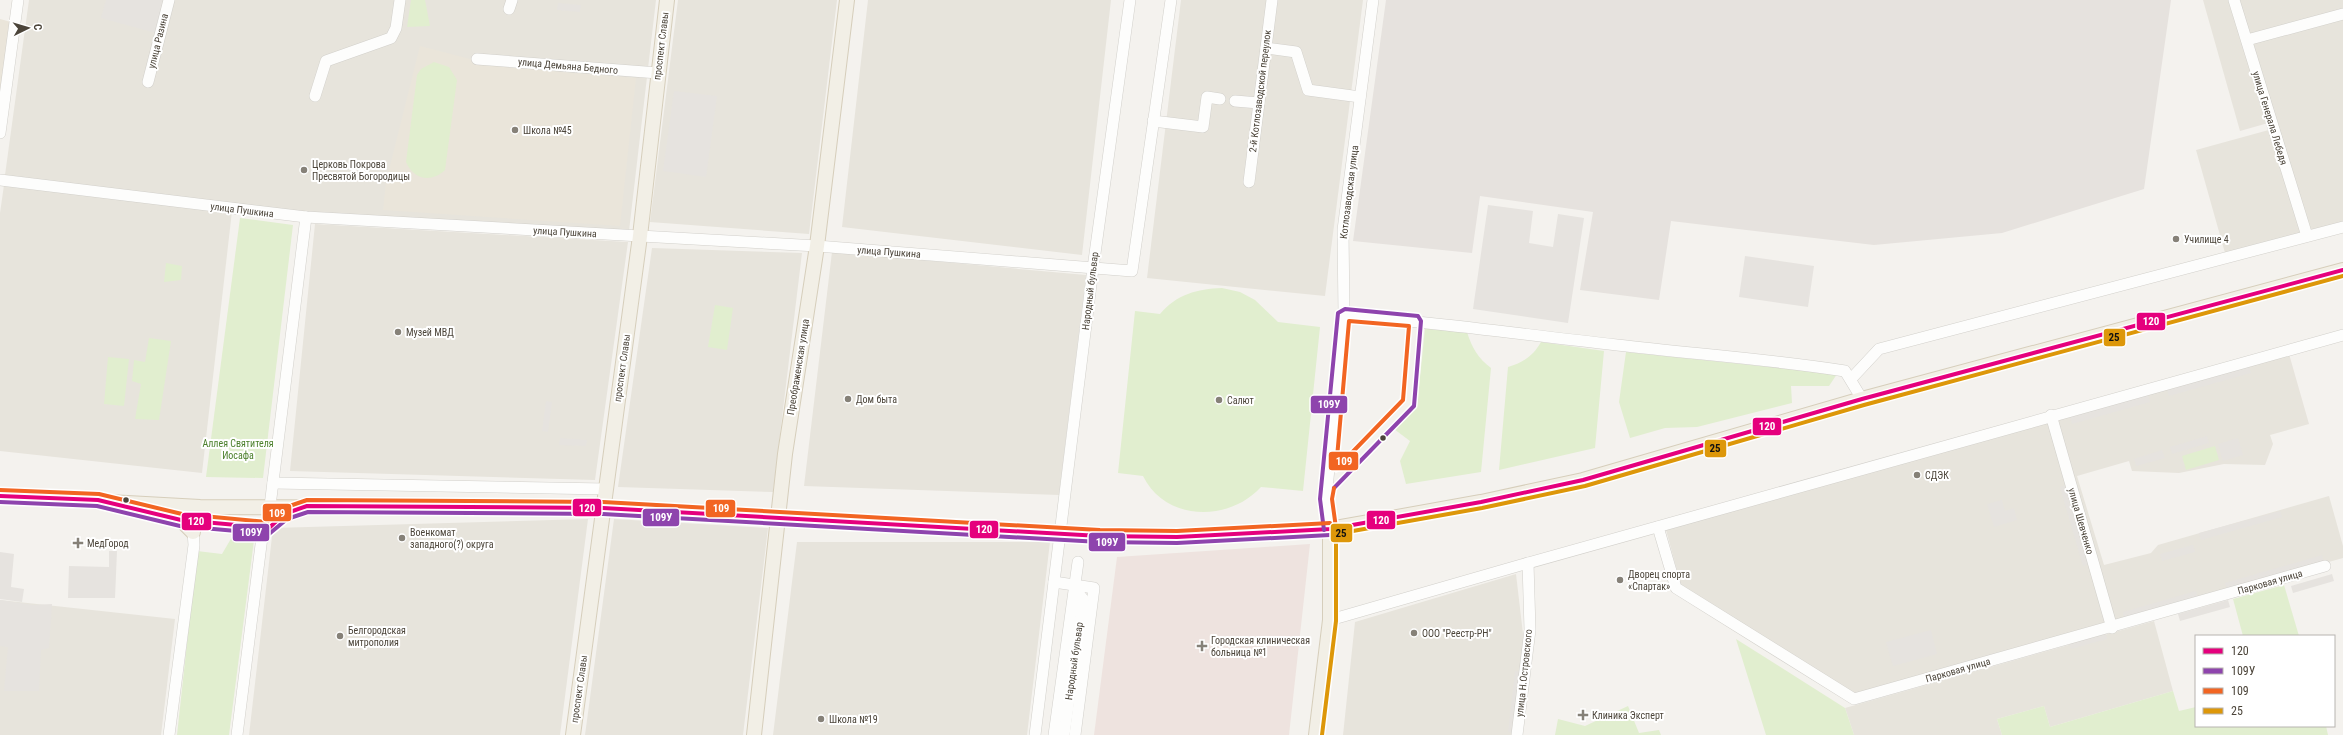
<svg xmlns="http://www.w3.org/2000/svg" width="2343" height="735" font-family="'Roboto Condensed',sans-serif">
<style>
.residential{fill:#e7e4dc}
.industrial{fill:#e6e2de}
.education{fill:#eae5da}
.medical{fill:#eee3df}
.green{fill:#e1eecf}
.parking{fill:#e6e3df}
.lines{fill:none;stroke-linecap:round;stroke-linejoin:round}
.minor-casing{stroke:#d2d0cb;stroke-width:12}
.major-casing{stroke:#d6cebb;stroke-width:16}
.minor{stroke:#fdfdfc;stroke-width:11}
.major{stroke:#f2efe6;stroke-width:14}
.bus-1-casing{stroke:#fff;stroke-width:7}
.bus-2-casing{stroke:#fff;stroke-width:7}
.bus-3-casing{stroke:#fff;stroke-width:7}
.bus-4-casing{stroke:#fff;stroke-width:7}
.bus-1{stroke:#e5007d;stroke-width:4}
.bus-2{stroke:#8e44ad;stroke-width:4}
.bus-3{stroke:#f26522;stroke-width:4}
.bus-4{stroke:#dd9709;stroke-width:4}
.poi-dot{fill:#868178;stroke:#fff;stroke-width:1.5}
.bus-dot{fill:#4b4439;stroke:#fff;stroke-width:1.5}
.labels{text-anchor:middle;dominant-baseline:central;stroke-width:4;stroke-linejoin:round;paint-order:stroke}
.street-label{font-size:10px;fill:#4b4439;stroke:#fff}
.poi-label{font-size:10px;fill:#4b4439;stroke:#fff;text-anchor:start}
.park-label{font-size:10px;fill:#4a7f2a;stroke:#fff}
.line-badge{stroke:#fff;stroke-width:1.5}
.badge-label{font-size:11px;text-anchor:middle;font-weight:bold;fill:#fff}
.pale-badge-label{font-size:11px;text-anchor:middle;font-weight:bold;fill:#111}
</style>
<rect width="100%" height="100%" fill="#f4f2ee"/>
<g class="residential">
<path d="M29 0H656L629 231 308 213 5 175Z"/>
<path d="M678 0H837L809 234 650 222Z"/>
<path d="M868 0H1111L1082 255 842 227Z"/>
<path d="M1181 0H1363L1325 296 1147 278Z"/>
<path d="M2203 0H2343V10L2243 38 2268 123 2240 131Z"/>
<path d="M2343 17V222L2225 253 2196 150 2276 128 2251 42Z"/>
<path d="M4 185 232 211 202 473 0 451V213Z"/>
<path d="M315 224 628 242 595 480 290 471Z"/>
<path d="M652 248 802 253 773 492 618 487Z"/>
<path d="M832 252 1086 275 1059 495 804 486Z"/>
<path d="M2289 354 2309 424 2270 435 2273 444 2265 465 2224 464 2179 473 2132 471 2129 461 2077 476 2104 565 2151 553 2158 545 2329 496 2343 546V558L1865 692 1853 693 1681 585 1666 530Z"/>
<path d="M588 519 560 735H249L273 528Z"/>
<path d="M614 519 768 528 743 735H585Z"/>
<path d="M797 542H1050L1027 735H773Z"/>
<path d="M1516 574 1525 651 1515 735H1343L1355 622Z"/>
<path d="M0 600 175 619 161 735H0Z"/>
<path d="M2154 621 2173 691 2050 727 2044 706 1997 719 2002 735H1854L1845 708Z"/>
</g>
<path class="industrial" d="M1386 0H2171L2144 189 2002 233 1874 245 1671 221 1659 300 1580 290 1593 212 1480 196 1472 253 1353 241Z"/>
<g class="education">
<path d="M0 19 11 22 0 103Z"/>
<path d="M420 46 478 61 559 72 636 78 620 226 383 210 386 182Z"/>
</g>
<path class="medical" d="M1310 544 1289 735H1094L1117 557Z"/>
<g class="green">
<path d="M411 0H425L430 26 407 27Z"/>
<path d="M434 62 449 67 457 80 445 170C431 183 414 180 406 162L417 75 421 69Z"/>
<path d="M240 218 293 225 263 478 206 477Z"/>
<path d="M166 263 182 266 181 280 164 282Z"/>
<path d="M1222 288 1240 292 1255 300 1278 322 1320 327 1303 491 1261 487C1228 523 1165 521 1143 476L1118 473 1135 311 1160 314C1177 294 1197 289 1222 288Z"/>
<path d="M715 305 733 308 727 350 708 347Z"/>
<path d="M1425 328 1467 332C1472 348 1478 358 1491 368L1481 472 1406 484 1400 461 1410 441 1394 429 1417 407Z"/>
<path d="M149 338 171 341 159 420 135 419 141 384 132 381 134 360 145 362Z"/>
<path d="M1541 342 1604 351 1595 448 1499 470 1508 367C1524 362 1533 356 1541 342Z"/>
<path d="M1626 352 1837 374 1829 386H1791L1792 403 1697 427 1665 428 1630 438 1619 402Z"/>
<path d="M108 357 129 359 124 406 104 404Z"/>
<path d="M2215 446 2219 460 2186 470 2182 456Z"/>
<path d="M232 537 254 540 229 735H177L197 551 222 554Z"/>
<path d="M2284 585 2299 636H2243L2233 599Z"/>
<path d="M1736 639 1845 708 1854 735H1766Z"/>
<path d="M2173 691 2179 711 2196 707V726H2326L2328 735H2002L1997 719 2044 706 2050 727Z"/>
<path d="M1628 706 1639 733 1659 730 1661 735H1555L1558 719 1585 726Z"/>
</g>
<g class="parking">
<path d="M106 0H165L156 33 101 18Z"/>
<path d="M558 3 581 5 580 12 557 10Z"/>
<path d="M674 91 717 96 706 177 663 171Z"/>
<path d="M1488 205 1533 211 1529 243 1553 247 1558 214 1584 218 1568 323 1473 309Z"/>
<path d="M1745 256 1814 266 1808 307 1739 297Z"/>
<path d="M2249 367 2251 373 2169 396 2167 390Z"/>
<path d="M2148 395 2150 402 2072 424 2070 417Z"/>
<path d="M546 401 552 402 548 432 542 431Z"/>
<path d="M2207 436 2209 443 2172 454 2170 447Z"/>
<path d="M560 438 587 440 586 446 559 445Z"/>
<path d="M2238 438 2243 455 2223 461 2218 444Z"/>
<path d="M2162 450 2165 458 2136 466 2134 459Z"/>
<path d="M2066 485 2089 564 2083 566 2060 487Z"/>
<path d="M2002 500 2005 511 2014 508 2017 520 1994 527 1987 504Z"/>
<path d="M2280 511 2282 517 2201 540 2199 533Z"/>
<path d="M2193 545 2195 552 2162 561 2160 554Z"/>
<path d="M109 551H117L115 598H68L69 566 109 567Z"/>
<path d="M0 552 14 554 11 587 24 589 22 602 0 599Z"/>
<path d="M2322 555 2324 562 2227 590 2225 583Z"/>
<path d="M2332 574 2334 581 2293 593 2291 586Z"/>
<path d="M2196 591 2198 598 2124 619 2123 612Z"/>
<path d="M0 600 33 605 52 604 49 648 41 650 39 691H4L8 647 0 646Z"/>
<path d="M2228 600 2230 607 2180 621 2178 614Z"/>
<path d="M1931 630 1937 654 1893 666 1886 642Z"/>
<path d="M2105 632 2107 639 2071 649 2069 643Z"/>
<path d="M1515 671 1522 672 1515 733 1508 732Z"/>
</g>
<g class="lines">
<g class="minor-casing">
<g id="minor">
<path d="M2234 0 2307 236"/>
<path d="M509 9 512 0"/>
<path d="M2247 40 2343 14"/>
<path d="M1266 48 1296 52 1308 90 1360 97"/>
<path d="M477 59 658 73"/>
<path d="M148 82 169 0"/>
<path d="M315 96 326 61 391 38 396 28 400 0"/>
<path d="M1235 101 1259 103"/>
<path d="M1153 121 1203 127 1207 97 1220 99"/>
<path d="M0 133 18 0"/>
<path d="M0 180 306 217 817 246 1132 271 1171 0"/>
<path d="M1249 182 1272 0"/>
<path d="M1344 315C1435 322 1526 335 1617 345 1693 354 1769 359 1845 371L1862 399"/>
<path d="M1851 379 1879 349 2343 227"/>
<path d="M2051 415 2112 628"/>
<path d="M273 483 606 489"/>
<path d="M270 506 306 217"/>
<path d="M1658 527 1676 588 1854 699 2325 566"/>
<path d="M1330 529 1326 499 1344 315 1343 230 1373 0"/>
<path d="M1054 582 1094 588 1075 735"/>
<path d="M1330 620 1521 565 2343 335"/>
<path d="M169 735 194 545 193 532"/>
<path d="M237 735 262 537 284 514 297 510"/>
<path d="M1035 735 1093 268 1130 0"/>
<path d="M1054 735 1078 562"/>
<path d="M1064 735 1083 599 1075 589"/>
<path d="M1517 735 1530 630 1528 563"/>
</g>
</g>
<g class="major-casing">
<g id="major">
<path d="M0 496 200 507 603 508 1100 536 1177 537 1330 529 1481 502 1583 480 1862 399 2343 270"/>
<path d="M136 509 181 520 193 532"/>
<path d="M573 735 640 236 667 0"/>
<path d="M754 735 785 454 817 246 847 0"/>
<path d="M1316 735 1330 620V529"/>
</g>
</g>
<use href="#minor" class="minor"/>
<use href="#major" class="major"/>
<g class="bus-1-casing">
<path id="bus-1" d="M0 496 98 500 181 520 269 528 284 514 307 506 603 508 1100 536 1177 537 1330 529 1481 502 1583 480 1862 399 2343 270"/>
</g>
<g class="bus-2-casing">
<g id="bus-2">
<path d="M0 502 97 506 180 526 269 534 287 519 308 512 603 514 1100 542 1177 543 1330 535"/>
<path d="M1324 530 1320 499 1338 313 1345 309 1418 316 1421 321 1414 406 1334 488"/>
</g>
</g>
<g class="bus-3-casing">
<g id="bus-3">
<path d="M1349 321 1409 326 1403 400 1336 469Z"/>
<path d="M1334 488 1332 499 1336 528"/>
<path d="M0 490 99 494 182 514 267 522 281 509 307 500 603 502 1100 530 1177 531 1330 523"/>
</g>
</g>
<g class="bus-4-casing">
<path id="bus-4" d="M1322 735 1336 621V534L1482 508 1585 486 1864 405 2343 276"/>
</g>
<use href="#bus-1" class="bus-1"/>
<use href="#bus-2" class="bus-2"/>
<use href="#bus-3" class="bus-3"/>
<use href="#bus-4" class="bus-4"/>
</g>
<g class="poi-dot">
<circle cx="515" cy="130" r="4"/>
<circle cx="304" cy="170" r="4"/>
<circle cx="2176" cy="239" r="4"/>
<circle cx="398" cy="332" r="4"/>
<circle cx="848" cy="399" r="4"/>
<circle cx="1219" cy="400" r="4"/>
<circle cx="1917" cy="475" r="4"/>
<circle cx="402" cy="538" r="4"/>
<path d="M76 537h4v4h4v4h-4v4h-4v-4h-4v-4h4z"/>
<circle cx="1620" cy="580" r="4"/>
<circle cx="1414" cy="633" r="4"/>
<circle cx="340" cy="636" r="4"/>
<path d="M1200 640h4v4h4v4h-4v4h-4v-4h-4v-4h4z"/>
<path d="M1581 709h4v4h4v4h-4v4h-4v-4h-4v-4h4z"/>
<circle cx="821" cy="719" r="4"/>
</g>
<g class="bus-dot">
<circle cx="1383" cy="438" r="3.5"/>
<circle cx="126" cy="500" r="3.5"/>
</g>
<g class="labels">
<g class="street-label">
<text transform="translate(158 41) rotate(-76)">улица Разина</text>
<text transform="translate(661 46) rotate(-83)">проспект Славы</text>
<text transform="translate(568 66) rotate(5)">улица Демьяна Бедного</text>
<text transform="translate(1260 91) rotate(-83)">2-й Котлозаводской переулок</text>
<text transform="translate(2270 118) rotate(73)">улица Генерала Лебедя</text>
<text transform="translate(1349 192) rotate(-83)">Котлозаводская улица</text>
<text transform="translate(242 210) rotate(7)">улица Пушкина</text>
<text transform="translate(565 232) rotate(3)">улица Пушкина</text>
<text transform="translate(889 252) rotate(4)">улица Пушкина</text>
<text transform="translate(1090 291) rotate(-83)">Народный бульвар</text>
<text transform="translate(798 367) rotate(-81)">Преображенская улица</text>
<text transform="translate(622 368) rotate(-82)">проспект Славы</text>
<text transform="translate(2081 521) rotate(74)">улица Шевченко</text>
<text transform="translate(2270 582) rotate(-16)">Парковая улица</text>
<text transform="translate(1074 661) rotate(-82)">Народный бульвар</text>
<text transform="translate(1958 670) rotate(-16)">Парковая улица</text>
<text transform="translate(1524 673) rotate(-84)">улица Н.Островского</text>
<text transform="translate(579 689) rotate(-82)">проспект Славы</text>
</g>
<g class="poi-label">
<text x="523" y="130">Школа №45</text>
<text x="312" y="164">Церковь Покрова<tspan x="312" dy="12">Пресвятой Богородицы</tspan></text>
<text x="2184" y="239">Училище 4</text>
<text x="406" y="332">Музей МВД</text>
<text x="856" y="399">Дом быта</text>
<text x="1227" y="400">Салют</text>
<text x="1925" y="475">СДЭК</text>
<text x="410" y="532">Военкомат<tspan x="410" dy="12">западного(?) округа</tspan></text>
<text x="87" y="543">МедГород</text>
<text x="1628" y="574">Дворец спорта<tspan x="1628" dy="12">«Спартак»</tspan></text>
<text x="348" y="630">Белгородская<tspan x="348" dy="12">митрополия</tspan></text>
<text x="1422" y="633">ООО "Реестр-РН"</text>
<text x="1211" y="640">Городская клиническая<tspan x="1211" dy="12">больница №1</tspan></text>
<text x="1592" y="715">Клиника Эксперт</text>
<text x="829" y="719">Школа №19</text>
</g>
<g class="park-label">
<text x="238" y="443">Аллея Святителя<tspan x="238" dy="12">Иосафа</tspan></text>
</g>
</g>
<g class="line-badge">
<rect x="2136" y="312" width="30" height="19" rx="4" fill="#e5007d"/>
<rect x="2103" y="328" width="23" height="19" rx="4" fill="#dd9709"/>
<rect x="1310" y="395" width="38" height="19" rx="4" fill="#8e44ad"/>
<rect x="1752" y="417" width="30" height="19" rx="4" fill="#e5007d"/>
<rect x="1704" y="439" width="23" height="19" rx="4" fill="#dd9709"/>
<rect x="1328" y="451" width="31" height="20" rx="4" fill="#f26522"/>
<rect x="572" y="498" width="30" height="19" rx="4" fill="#e5007d"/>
<rect x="705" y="499" width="31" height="19" rx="4" fill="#f26522"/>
<rect x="262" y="503" width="30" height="19" rx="4" fill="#f26522"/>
<rect x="642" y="508" width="38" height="19" rx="4" fill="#8e44ad"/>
<rect x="1366" y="510" width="30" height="20" rx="4" fill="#e5007d"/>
<rect x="181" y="512" width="31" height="19" rx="4" fill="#e5007d"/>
<rect x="969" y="520" width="30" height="19" rx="4" fill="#e5007d"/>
<rect x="232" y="523" width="38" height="19" rx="4" fill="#8e44ad"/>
<rect x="1330" y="523" width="23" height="20" rx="4" fill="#dd9709"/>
<rect x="1088" y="532" width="38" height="20" rx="4" fill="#8e44ad"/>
</g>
<g class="badge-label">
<text x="2151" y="325">120</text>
<text x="1329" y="408">109У</text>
<text x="1767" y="430">120</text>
<text x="1344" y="465">109</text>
<text x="587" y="512">120</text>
<text x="721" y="512">109</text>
<text x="277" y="517">109</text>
<text x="661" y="521">109У</text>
<text x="1381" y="524">120</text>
<text x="196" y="525">120</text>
<text x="984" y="533">120</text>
<text x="251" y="536">109У</text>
<text x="1107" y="546">109У</text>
</g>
<g class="pale-badge-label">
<text x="2114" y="341">25</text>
<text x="1715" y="452">25</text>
<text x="1341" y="537">25</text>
</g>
<rect x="2195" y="635" width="140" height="92" fill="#ffffff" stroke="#b7b4b0"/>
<rect x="2203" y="648" width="20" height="6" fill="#e5007d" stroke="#b7b4b0"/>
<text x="2231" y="655" font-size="12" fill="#4b4439">120</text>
<rect x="2203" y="668" width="20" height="6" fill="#8e44ad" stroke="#b7b4b0"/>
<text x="2231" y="675" font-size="12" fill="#4b4439">109У</text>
<rect x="2203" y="688" width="20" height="6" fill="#f26522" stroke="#b7b4b0"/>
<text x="2231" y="695" font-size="12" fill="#4b4439">109</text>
<rect x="2203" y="708" width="20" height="6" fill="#dd9709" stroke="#b7b4b0"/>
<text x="2231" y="715" font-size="12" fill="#4b4439">25</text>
<g transform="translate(28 28) rotate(85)" stroke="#ffffff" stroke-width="3" paint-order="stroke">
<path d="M0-3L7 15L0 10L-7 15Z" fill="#4b4439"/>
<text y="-6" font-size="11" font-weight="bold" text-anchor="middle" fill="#4b4439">С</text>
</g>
</svg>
